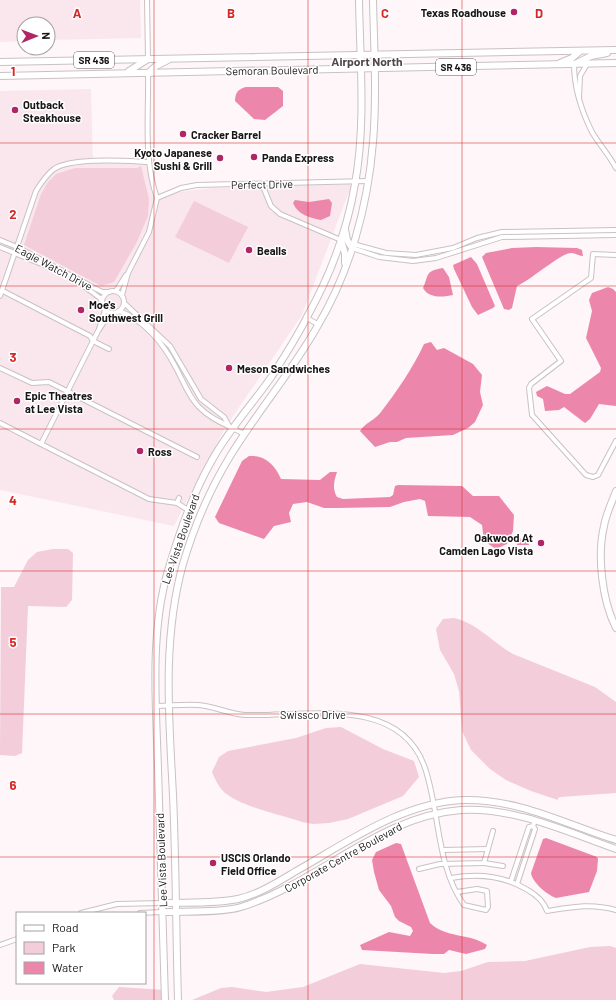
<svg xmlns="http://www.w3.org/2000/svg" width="616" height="1000" font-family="Barlow,sans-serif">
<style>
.built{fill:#fae7ed}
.green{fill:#f3cdd9}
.water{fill:#ec87ab}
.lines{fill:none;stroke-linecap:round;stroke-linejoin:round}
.street-casing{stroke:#cac1c3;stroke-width:6}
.secondary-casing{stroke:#cac1c3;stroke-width:8}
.primary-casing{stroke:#cac1c3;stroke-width:8}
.street{stroke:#fff;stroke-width:4}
.secondary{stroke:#fff;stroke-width:6}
.primary{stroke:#fff;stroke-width:6}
.grid{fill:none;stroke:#d62828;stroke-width:1;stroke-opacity:0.55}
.poi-dot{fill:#af2565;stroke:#fff;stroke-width:1.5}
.labels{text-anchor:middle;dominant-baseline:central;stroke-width:3;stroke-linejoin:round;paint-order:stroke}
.shield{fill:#fff;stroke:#5d5b5c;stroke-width:1}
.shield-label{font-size:10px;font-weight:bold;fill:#181516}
.poi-label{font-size:11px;font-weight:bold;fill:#181516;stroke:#fff;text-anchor:start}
.street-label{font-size:11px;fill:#181516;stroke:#fff}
.neighbourhood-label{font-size:12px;font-weight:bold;fill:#4f4749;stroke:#fff}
.grid-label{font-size:13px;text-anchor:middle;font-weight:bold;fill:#d62828;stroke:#fff;stroke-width:3;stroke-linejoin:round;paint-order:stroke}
</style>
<rect width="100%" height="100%" fill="#fef6f8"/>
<g class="built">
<path d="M0 0H140L141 38 48 40V24H24V41L0 42Z"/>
<path d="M91 89 93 163H147L152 195 212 188 352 184 302 315 225 428 174 526 0 490V91Z"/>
</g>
<g class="green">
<path d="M141 166 149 199 148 216 137 242 114 282 101 286 24 245 41 194 48 182 56 174 75 168H137Z"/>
<path d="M194 201 248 227 229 263 175 237Z"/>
<path d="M53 549H68L73 553 72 600 66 607 28 606 22 753 15 756 0 755 1 587H14L28 560 37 552Z"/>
<path d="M454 618C477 623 492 642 513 654L595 687 616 702V793L561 797 558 798V800L531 791 506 780 490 769 471 750 462 731 459 691 454 674 440 650 436 629 443 619Z"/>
<path d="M341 727 383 749 414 761 419 777 403 796 348 819 329 823 313 824 302 822C281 815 238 806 223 791 218 786 215 779 212 772L219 757 228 751 296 738 326 728Z"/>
<path d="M610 946 616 948V1000H192L221 988 232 987 266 992 303 987 360 964 444 973 461 971 488 962 525 961 590 947Z"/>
<path d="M119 987 165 990V1000H114L112 996Z"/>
</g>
<g class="water">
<path d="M246 87H278L283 91V106L265 120 254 119 235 101C235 93 238 89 246 87Z"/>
<path d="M329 199 332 203 330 216 321 220C310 218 297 214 293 203L295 200 309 202Z"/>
<path d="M536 247 577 248 582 250 583 256C578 256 576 253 571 253 561 253 531 280 517 286L512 308 509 310 504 309 482 257 486 253 512 248Z"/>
<path d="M471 257 477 264 495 306 493 308 478 315 472 307 454 269 453 265Z"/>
<path d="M443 268 449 277 453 295C444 297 429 299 423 288 429 274 425 271 443 268Z"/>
<path d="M608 287 613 289 616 292V406L599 404 590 419 585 423 564 407 559 410 545 411 543 399 537 396 536 392 547 386 565 394H570L600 372 601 368 586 338 592 311 589 300 592 293Z"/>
<path d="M431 342 437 350 444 348 473 364 482 375 480 392 483 405 475 422 468 428 453 435 406 438 397 442H390L375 447 360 431C365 423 375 420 381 412 397 391 413 368 424 344Z"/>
<path d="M249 456C265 455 275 465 281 479L320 480 330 472H337C334 481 332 488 337 497L343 499 390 497 393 495 395 486 398 485 462 486 473 496H499L514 515 513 531 507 544 496 549 484 541 482 525 470 517 428 516 425 501 420 499 404 502 390 507 337 508H324L307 502 293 504 289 513 291 522 274 526 264 539 219 523 215 517 242 461Z"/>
<path d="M519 537 523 541 528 539 529 545H517L516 539Z"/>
<path d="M546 838 597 857 598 859 597 871 589 892 556 898C547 895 532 882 531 873L543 839Z"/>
<path d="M396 843 401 844 430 923C445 938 469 933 487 945L485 949 466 954 449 950 444 954H433L362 950 360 945 389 932 410 936 413 931 411 927 399 921 395 917 391 906 379 890 374 872 372 860 376 852Z"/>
</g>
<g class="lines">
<g class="street-casing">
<g id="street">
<path d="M147 0 148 59"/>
<path d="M574 64C574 88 581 110 592 132 599 144 609 155 616 168"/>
<path d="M148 73C149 113 143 159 157 198"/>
<path d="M579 98 580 76 587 64"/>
<path d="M262 184 271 206 280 214 341 240"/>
<path d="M157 198 181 188 197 185 368 181"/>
<path d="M0 240 17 247 102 292H109"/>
<path d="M353 244 386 253 416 255 453 248 477 238 502 232 616 230"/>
<path d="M0 247 56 270"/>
<path d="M352 248 379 257 413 261 436 258 502 237 616 235"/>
<path d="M616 255 593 254 591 278 532 319 561 361 531 384 529 388 532 415 586 475 593 477 598 475 616 441"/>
<path d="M77 281 100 298 102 302"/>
<circle cx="113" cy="302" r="11"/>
<path d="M3 291 90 336 93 341 109 349"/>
<path d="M116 291 126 275"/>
<path d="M122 295 128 273 149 232 157 198"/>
<path d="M0 296 36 191C41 183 46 175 54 169 72 157 126 161 149 162"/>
<path d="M124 303 170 346 201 399 224 417 229 426"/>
<path d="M119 311C144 320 163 343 175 366 183 380 187 394 198 406 211 420 228 425 244 434"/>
<path d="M307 318 319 325"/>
<path d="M99 329 105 310"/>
<path d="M0 368 32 383 49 382 197 457"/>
<path d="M0 423 41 444 98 331 110 313"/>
<path d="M41 444 149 499 177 503"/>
<path d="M179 498 177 503 188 510"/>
<path d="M156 706C170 706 184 704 198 705 214 706 229 714 245 715 304 717 400 694 425 768 440 812 436 866 464 905L486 910 488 907 487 891 477 889 457 892"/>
<path d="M443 850 488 849"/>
<path d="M484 863 503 866"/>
<path d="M419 869 440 864 484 863 493 831"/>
<path d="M451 878C478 873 502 875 526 889 535 894 544 901 547 911 572 907 591 903 616 910"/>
<path d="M511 881 529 827 533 826 535 820"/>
<path d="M517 884 535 829 533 826"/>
<path d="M81 913 117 904 162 903"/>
<path d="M140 913 163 912"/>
<path d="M0 945 17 939"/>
</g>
</g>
<g class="secondary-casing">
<g id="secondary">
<path d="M345 229 347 240 352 248"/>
<path d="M341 240 345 254V263"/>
<path d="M616 491C612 502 606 514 604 526 597 556 602 600 616 628"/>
<path d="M162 903C187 902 214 904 238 899 260 894 279 881 298 870 349 841 404 802 464 800 519 799 565 824 616 840"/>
<path d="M163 912C184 911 222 913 241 907 318 883 379 816 461 810 515 807 567 832 616 849"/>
<path d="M165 1000C163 923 160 846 158 768 156 705 150 636 167 574 178 536 191 497 211 462 228 430 252 405 272 376 284 357 297 337 307 317 330 276 347 231 355 184 366 124 360 61 359 0"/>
<path d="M178 1000C176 932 176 863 173 795 169 717 162 640 183 564 194 527 209 491 229 458 256 413 291 373 317 327 350 272 368 206 373 142 377 95 374 47 373 0"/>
</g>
</g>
<g class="primary-casing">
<g id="primary">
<path d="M0 62 616 50"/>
<path d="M560 63 572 58 580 51"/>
<path d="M577 63 591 56 607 53"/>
<path d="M129 71 148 59"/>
<path d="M148 73 156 66 168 60"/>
<path d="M0 76 616 63"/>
</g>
</g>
<use href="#street" class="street"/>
<use href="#secondary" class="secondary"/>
<use href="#primary" class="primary"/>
</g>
<path class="grid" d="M154 0V1000M308 0V1000M462 0V1000M0 143H616M0 286H616M0 429H616M0 571H616M0 714H616M0 857H616"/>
<g class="poi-dot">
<circle cx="514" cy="12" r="4"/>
<circle cx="15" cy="110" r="4"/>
<circle cx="183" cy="134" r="4"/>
<circle cx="254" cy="157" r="4"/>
<circle cx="220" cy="158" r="4"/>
<circle cx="249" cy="250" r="4"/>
<circle cx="81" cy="310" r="4"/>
<circle cx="229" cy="368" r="4"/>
<circle cx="17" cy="401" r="4"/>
<circle cx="140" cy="451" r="4"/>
<circle cx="541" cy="543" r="4"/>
<circle cx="213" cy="863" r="4"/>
</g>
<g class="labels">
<g class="shield">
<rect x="74" y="52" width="40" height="16" rx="3"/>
<rect x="436" y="59" width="40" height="16" rx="3"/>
</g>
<g class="shield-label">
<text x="94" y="60">SR 436</text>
<text x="456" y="67">SR 436</text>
</g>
<g class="poi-label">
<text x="506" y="12" text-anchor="end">Texas Roadhouse</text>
<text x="23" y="104">Outback<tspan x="23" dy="13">Steakhouse</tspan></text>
<text x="191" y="134">Cracker Barrel</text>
<text x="212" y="152" text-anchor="end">Kyoto Japanese<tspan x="212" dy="13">Sushi &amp; Grill</tspan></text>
<text x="262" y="157">Panda Express</text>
<text x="257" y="250">Bealls</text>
<text x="89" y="304">Moe's<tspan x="89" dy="13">Southwest Grill</tspan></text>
<text x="237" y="368">Meson Sandwiches</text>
<text x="25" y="395">Epic Theatres<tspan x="25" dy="13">at Lee Vista</tspan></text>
<text x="148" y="451">Ross</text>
<text x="533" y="537" text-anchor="end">Oakwood At<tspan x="533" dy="13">Camden Lago Vista</tspan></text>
<text x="221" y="857">USCIS Orlando<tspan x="221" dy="13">Field Office</tspan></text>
</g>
<g class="street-label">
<text transform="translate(272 70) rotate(-1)">Semoran Boulevard</text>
<text transform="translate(262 184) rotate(-1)">Perfect Drive</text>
<text transform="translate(54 267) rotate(28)">Eagle Watch Drive</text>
<text transform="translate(180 539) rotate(-71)">Lee Vista Boulevard</text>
<text x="313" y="714">Swissco Drive</text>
<text transform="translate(343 857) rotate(-29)">Corporate Centre Boulevard</text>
<text transform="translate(161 860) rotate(-92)">Lee Vista Boulevard</text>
</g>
<g class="neighbourhood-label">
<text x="367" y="61">Airport North</text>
</g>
</g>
<g class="grid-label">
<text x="77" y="18">A</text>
<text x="231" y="18">B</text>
<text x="385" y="18">C</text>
<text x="539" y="18">D</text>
<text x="13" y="76">1</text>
<text x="13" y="219">2</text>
<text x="13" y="362">3</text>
<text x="13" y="505">4</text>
<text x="13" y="647">5</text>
<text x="13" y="790">6</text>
</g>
<rect x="16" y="912" width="130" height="72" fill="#ffffff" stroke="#a3a1a2"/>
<rect x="24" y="925" width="20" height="6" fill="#ffffff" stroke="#a3a1a2"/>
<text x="52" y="932" font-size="12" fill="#181516">Road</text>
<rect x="24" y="942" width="20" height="12" fill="#f3cdd9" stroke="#a3a1a2"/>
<text x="52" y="952" font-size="12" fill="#181516">Park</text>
<rect x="24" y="962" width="20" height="12" fill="#ec87ab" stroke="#a3a1a2"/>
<text x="52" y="972" font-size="12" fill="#181516">Water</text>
<g transform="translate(36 36) rotate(89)"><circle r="19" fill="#ffffff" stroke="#a3a1a2"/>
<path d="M0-3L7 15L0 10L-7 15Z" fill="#af2565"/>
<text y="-6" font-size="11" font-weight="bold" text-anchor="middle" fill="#181516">N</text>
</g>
</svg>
